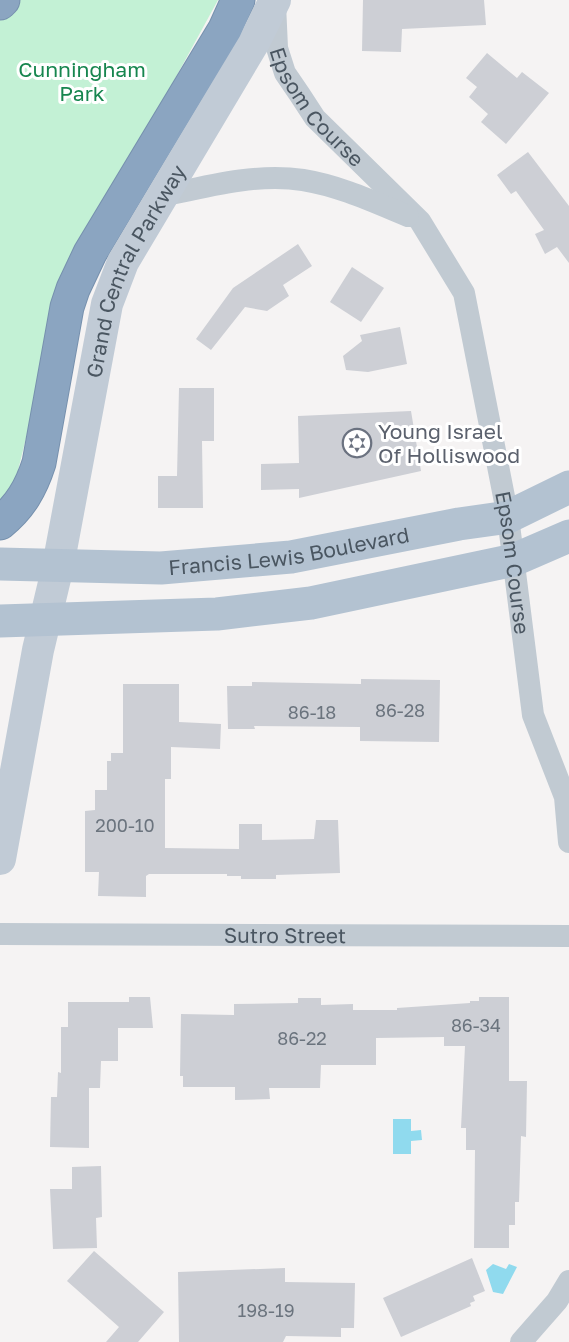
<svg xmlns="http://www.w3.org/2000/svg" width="569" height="1342" font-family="'Golos Text',sans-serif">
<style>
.green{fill:#c3f1d5}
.water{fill:#90daee}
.building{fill:#cdcfd5}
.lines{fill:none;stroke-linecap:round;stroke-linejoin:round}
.highway-casing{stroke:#7690ad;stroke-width:35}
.street{stroke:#c1cad2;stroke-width:22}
.secondary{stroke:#c1cbd6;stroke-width:32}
.primary{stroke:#b3c2d1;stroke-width:33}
.highway{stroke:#8ba5c1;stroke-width:33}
.labels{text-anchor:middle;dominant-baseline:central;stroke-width:6;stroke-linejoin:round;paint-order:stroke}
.number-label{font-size:18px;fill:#6b747e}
.park-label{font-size:21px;fill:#17864f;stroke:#fff}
.street-label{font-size:21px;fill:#4a5661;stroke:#fff}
.worship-label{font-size:21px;fill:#5b616d;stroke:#fff;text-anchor:start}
</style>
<rect width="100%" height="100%" fill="#f5f3f3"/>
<path class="green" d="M0 0H218L65 280 8 511H0Z"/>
<g class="water">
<path d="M393 1119H411V1131L421 1130 422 1140 411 1141V1154H393Z"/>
<path d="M493 1264 506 1269 509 1264 517 1267 503 1294 493 1292 486 1270Z"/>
</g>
<g class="building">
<path d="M363 0H484L486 25 402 29 401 52 362 51Z"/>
<path d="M487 53 517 78 522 72 549 93 506 144 481 122 488 114 469 97 477 87 466 78Z"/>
<path d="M528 152 569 206V263L557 247 545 254 535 234 544 230 516 191 511 194 497 175Z"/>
<path d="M298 244 312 266 283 285 289 296 267 311 245 307 211 350 196 339 233 288Z"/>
<path d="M352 267 384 288 361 322 330 302Z"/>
<path d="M400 327 407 364 368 372 346 370 343 356 362 341 360 335Z"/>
<path d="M179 388H214V441H202L203 508H158V476H177Z"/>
<path d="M411 411 421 471 299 498V489L261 490V464L299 463 298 416Z"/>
<path d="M361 679 440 680 439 742 360 741V727L254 726 255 729H228L227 686H252V682L361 684Z"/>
<path d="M123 684H179V722L221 724 220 749 171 747V779H165V848L239 849V824H262V840L314 839 316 820H338L340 873 276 875V879H241V876H227V874H149L146 876V897L98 896 99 872H85V811L95 810V790H107V761H111V753H123Z"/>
<path d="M129 997H150L153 1028H118V1061H101L100 1088H89V1148L50 1147 51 1097H57L58 1072 61 1073V1027H68V1002H129Z"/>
<path d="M479 997H509V1081H527L526 1137 521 1136 519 1202H515V1225H509V1248H474L475 1150H466V1128H461L465 1046H444V1037L376 1038V1065H321L320 1088H269L270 1099 235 1100V1087H183V1076H180L181 1014 234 1015V1004L298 1003V998H321V1005L353 1004V1010H397V1008L470 1003V1001H479Z"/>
<path d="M101 1166 102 1217 96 1218 97 1248 53 1249 50 1189H72V1167Z"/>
<path d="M94 1251 164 1312 138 1342H106L119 1327 67 1281Z"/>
<path d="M472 1258 485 1291 473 1296 475 1301 470 1303 471 1306 401 1337 383 1298Z"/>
<path d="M285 1268V1282L355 1283 354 1328H341V1337L286 1336 283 1342H179L178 1272Z"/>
</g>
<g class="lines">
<g class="highway-casing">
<g id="highway">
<path d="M0 3 3 0"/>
<path d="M0 523C20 507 31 488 39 463L67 307 73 289 90 253 225 29 238 0"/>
</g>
</g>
<g class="street">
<path id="s1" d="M275 4 277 48 285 73 300 95 315 118 420 221 464 293 508 517 533 715 565 797 569 842"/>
<path d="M162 196C208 186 256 173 303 180 340 186 374 202 408 216"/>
<path id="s2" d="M0 934 569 936"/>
<path d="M521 1342 557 1301 569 1281"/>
</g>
<path class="secondary" id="s3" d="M0 859 38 650 58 566 107 304 123 262 254 42 275 0"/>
<g class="primary">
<path id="s4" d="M0 564 161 568 291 557 459 524 508 517 569 487"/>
<path d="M0 621 217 614 311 603 514 560 569 536"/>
</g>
<use href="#highway" class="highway"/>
</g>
<defs>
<g id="synagogue-ring" transform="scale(1.5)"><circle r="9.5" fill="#fff" stroke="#6b7280" stroke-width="1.5"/><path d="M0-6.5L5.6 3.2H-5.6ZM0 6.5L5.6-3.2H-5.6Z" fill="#6b7280"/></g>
</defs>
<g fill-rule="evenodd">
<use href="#synagogue-ring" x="357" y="443"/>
</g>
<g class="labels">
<g class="number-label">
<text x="400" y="710">86-28</text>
<text x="312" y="712">86-18</text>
<text x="125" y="825">200-10</text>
<text x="476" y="1025">86-34</text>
<text x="302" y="1038">86-22</text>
<text x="266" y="1310">198-19</text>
</g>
<g class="park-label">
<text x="82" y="69">Cunningham<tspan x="82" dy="24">Park</tspan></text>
</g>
<g class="street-label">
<text stroke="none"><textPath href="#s1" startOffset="116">Epsom Course</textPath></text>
<text stroke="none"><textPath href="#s3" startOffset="606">Grand Central Parkway</textPath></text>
<text stroke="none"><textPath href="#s4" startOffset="290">Francis Lewis Boulevard</textPath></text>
<text stroke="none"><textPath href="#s1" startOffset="630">Epsom Course</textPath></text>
<text stroke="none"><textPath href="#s2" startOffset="285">Sutro Street</textPath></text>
</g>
<g class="worship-label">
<text x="378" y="431">Young Israel<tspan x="378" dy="24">Of Holliswood</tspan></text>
</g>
</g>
</svg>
